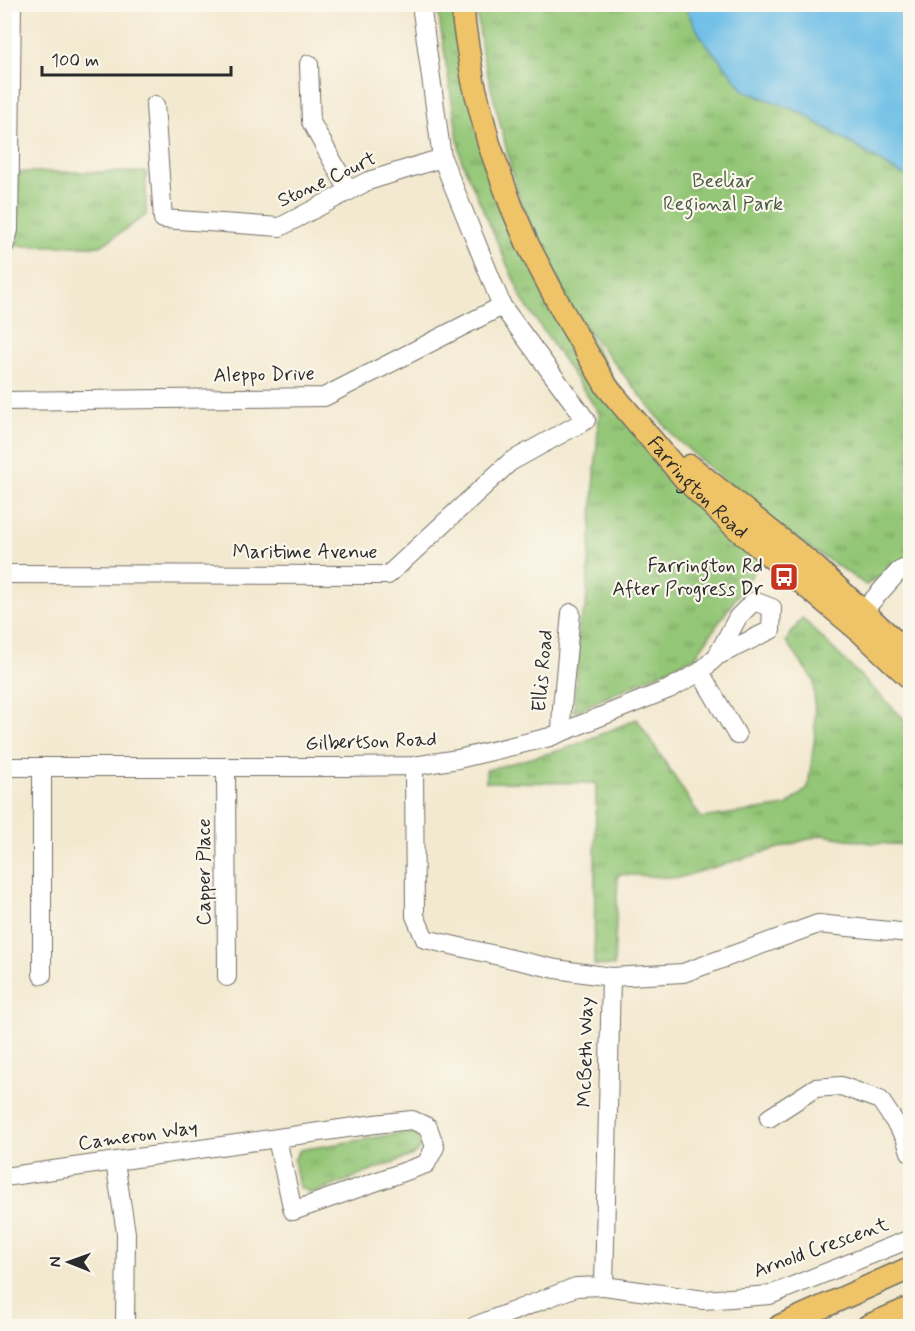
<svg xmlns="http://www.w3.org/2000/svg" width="915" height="1331" font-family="Mynerve,sans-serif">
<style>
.park{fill:url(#park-tufts);stroke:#5f7850;stroke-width:1.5}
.water{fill:#6abde6;stroke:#4a7488;stroke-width:1.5}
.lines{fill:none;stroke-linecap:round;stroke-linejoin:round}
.minor-casing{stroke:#716e65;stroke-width:20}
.major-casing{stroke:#716e65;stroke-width:25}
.minor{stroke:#fff;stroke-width:18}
.major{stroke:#efc469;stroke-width:22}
.labels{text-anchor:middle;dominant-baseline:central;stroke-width:4.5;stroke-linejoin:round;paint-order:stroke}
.street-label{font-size:20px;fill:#2b2b2b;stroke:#fbf7ec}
.park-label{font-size:20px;fill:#4a5a42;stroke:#fbf7ec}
.poi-label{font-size:20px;fill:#2b2b2b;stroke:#fbf7ec;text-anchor:end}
</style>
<defs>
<pattern id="park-tufts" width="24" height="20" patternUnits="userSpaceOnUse" patternTransform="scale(1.5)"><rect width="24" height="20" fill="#93c676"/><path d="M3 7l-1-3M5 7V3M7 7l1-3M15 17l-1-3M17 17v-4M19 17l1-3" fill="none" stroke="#78a161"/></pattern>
</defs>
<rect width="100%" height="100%" fill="#fbf7ec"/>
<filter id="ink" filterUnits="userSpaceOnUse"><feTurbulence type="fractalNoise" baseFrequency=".0167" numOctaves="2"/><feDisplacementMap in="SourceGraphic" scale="12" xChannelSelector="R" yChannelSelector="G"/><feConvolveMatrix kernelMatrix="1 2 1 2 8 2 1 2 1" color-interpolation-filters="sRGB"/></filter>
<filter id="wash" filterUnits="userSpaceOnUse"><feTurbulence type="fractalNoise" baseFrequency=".008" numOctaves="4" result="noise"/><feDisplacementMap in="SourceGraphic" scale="24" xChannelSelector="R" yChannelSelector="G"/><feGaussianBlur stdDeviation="1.35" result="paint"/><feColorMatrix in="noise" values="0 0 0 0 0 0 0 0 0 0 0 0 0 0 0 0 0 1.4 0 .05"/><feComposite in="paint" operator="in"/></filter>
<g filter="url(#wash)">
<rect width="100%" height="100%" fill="#f3e9d0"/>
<g class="park">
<path d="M437 5H456L483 150 667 474 760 563 695 657 574 712 579 623 586 606 599 413 523 301 461 159Z"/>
<path d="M476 5H910V556L866 585 776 525 674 437 573 312 519 199 482 52Z"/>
<path d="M18 172H146V215L101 246H17Z"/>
<path d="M802 618 910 725V845L872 843 822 835 678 878 618 874 614 966 594 965 596 783 486 782V770L568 748 637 719 701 818 786 806 808 788 815 734 814 681 786 641Z"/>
<path d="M408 1132 415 1134 421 1140 420 1148 415 1154 312 1194 299 1187 294 1160 300 1150Z"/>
</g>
<path class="water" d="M684 5H910V178L894 170 800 112 745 91 701 37Z"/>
</g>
<g filter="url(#ink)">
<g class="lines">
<g class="minor-casing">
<g id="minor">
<path d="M309 64 311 122 349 191"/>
<path d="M155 105 163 219 280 227 368 181 442 158"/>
<path d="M4 247 9 230 12 4"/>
<path d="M4 401 324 397 502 306"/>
<path d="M4 574 388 575 510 462 586 420 502 306 442 158 421 4"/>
<path d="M855 620 899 571 910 566"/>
<path d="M700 672 737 735"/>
<path d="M561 732 562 708 571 613"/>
<path d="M414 766 415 916 425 939 556 969 611 977 604 1286 576 1287 475 1326"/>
<path d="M4 767H347L414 766 458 759 550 737 669 689 700 672 717 656 771 630 772 608 754 601 738 617 717 656"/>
<path d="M226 767 227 977"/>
<path d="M42 975V767"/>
<path d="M611 977 683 973 818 924 910 933"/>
<path d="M769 1118 815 1088 841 1086 880 1100 905 1137 910 1152"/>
<path d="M115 1162 126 1233 125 1326"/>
<path d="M4 1177 375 1124 412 1120 428 1127 435 1147 426 1164 293 1211 277 1139"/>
<path d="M604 1286 704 1300 770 1295 910 1239"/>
</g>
</g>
<g class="major-casing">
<g id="major">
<path id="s1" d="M463 4 464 24 473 81 489 144 511 205 528 245 562 310 607 387 685 479 733 525 862 633 910 678"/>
<path d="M690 466 814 566 910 655"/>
<path d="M780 1326 910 1268"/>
<path d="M868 1326 910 1308"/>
</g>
</g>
<use href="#minor" class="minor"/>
<use href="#major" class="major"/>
</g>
</g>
<defs>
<g id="bus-square" transform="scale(1.5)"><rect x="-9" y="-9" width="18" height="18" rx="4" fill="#c8321e" stroke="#fbf7ec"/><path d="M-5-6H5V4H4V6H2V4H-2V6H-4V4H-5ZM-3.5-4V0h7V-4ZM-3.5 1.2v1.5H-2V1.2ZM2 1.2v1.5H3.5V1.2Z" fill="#fff"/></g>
</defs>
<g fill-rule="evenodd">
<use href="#bus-square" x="784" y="577"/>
</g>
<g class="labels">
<g class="street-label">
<text transform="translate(327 180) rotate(-25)">Stone Court</text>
<text transform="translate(264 375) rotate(-1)">Aleppo Drive</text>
<text stroke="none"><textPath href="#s1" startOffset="549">Farrington Road</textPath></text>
<text x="305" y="552">Maritime Avenue</text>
<text transform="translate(543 671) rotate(-85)">Ellis Road</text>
<text transform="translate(371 742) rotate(-2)">Gilbertson Road</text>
<text transform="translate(204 872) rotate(-90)">Capper Place</text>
<text transform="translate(586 1052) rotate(-89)">McBeth Way</text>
<text transform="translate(138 1136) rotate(-8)">Cameron Way</text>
<text transform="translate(821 1248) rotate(-20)">Arnold Crescent</text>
</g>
<g class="park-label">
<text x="723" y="181">Beeliar<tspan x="723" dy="23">Regional Park</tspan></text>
</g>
<g class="poi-label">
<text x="763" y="566">Farrington Rd<tspan x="763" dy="23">After Progress Dr</tspan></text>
</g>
</g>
<rect width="915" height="1331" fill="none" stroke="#fbf7ec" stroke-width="24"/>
<g transform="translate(69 1262) rotate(271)" stroke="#fbf7ec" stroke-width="4.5" paint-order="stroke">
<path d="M0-4.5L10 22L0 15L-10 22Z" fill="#2b2b2b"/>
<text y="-9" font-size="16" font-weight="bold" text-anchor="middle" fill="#2b2b2b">N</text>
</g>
<path d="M42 66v9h189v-9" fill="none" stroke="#2b2b2b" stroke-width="3"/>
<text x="51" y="66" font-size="18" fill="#2b2b2b" stroke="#fbf7ec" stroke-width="4.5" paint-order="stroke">100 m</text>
</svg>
